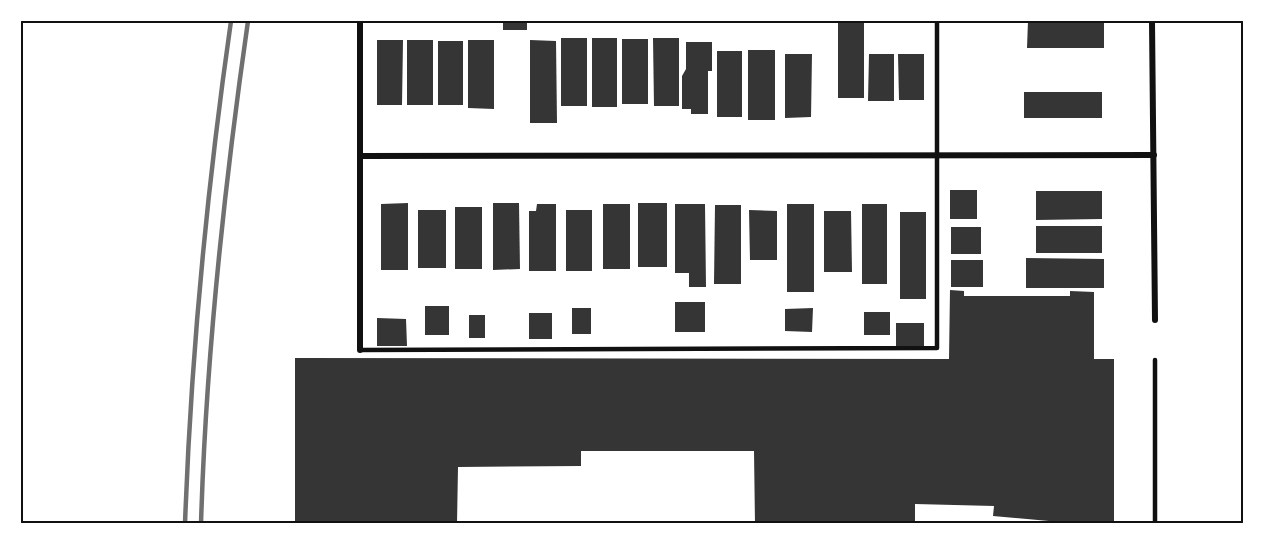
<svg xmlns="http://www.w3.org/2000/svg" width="1265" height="545" font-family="'Space Grotesk',sans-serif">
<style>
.building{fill:#353535}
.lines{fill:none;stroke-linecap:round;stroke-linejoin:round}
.service{stroke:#111;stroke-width:4.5}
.minor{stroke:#111;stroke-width:6}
.rail{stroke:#707070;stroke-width:4.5}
.neatline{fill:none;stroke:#111;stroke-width:2}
</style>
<rect width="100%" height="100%" fill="#fff"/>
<g class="building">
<rect x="503" y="21" width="24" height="9"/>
<rect x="838" y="21" width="26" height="77"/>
<path d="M1028 21H1104V48H1027Z"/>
<rect x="561" y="38" width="26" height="68"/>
<rect x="592" y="38" width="25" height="69"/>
<path d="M653 38H679V106H654Z"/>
<rect x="622" y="39" width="26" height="65"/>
<path d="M377 40H403L402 105H377Z"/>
<rect x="407" y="40" width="26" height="65"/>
<path d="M468 40H494V109L468 108Z"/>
<path d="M530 40 556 41 557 123H530Z"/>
<rect x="438" y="41" width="25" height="64"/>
<path d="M686 42H712V71H708V114H691V109H682V76L686 69Z"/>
<rect x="748" y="50" width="27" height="70"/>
<rect x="717" y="51" width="25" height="66"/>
<path d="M785 54H812L811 117 785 118Z"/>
<path d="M869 54H894V101H868Z"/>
<path d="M898 54H924V100H899Z"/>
<rect x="1024" y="92" width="78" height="26"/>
<rect x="950" y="190" width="27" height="29"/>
<path d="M1036 191H1102V219L1036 220Z"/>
<path d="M408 203V270H381V204Z"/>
<path d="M493 203H519L520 269 493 270Z"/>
<rect x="638" y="203" width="29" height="64"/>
<path d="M537 204H556V271H529V211H536Z"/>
<rect x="603" y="204" width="27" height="65"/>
<path d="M675 204H705L706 287H689V273H675Z"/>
<rect x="787" y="204" width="27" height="88"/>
<rect x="862" y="204" width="25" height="80"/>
<path d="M715 205H741V284H714Z"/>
<rect x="455" y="207" width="27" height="62"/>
<rect x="418" y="210" width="28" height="58"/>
<rect x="566" y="210" width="26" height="61"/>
<path d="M749 210 777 211V260H750Z"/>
<path d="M824 211H851L852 272H824Z"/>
<rect x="900" y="212" width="26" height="87"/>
<rect x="1036" y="226" width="66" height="27"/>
<rect x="951" y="227" width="30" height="27"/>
<path d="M1026 258 1104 259V288H1026Z"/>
<rect x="951" y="260" width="32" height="27"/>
<path d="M950 290 964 291V296H1070V291L1094 292V359H1114V522L1071 523 993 516 994 506 915 504V524H755L754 451H581V466L458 467 457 524H295V358L949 359Z"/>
<rect x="675" y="302" width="30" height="30"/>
<rect x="425" y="306" width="24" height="29"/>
<rect x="572" y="308" width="19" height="26"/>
<path d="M813 308 812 332 785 331V309Z"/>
<rect x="864" y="312" width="26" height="23"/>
<rect x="529" y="313" width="23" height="26"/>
<rect x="469" y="315" width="16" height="23"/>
<path d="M377 318 406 319 407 346H377Z"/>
<rect x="896" y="323" width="28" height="23"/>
</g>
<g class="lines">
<g class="service">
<path d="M360 350 937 348V21"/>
<path d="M1155 524V360"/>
</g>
<g class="minor">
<path d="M1152 21 1155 320"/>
<path d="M361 156 1154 155"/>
<path d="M360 350V21"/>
</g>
<g class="rail">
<path d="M185 524C191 356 207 188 231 21"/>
<path d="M201 524C206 355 224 188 248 21"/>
</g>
</g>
<rect width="1265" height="545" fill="none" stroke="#ffffff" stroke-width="45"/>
<rect x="22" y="22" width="1220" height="500" class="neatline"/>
</svg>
